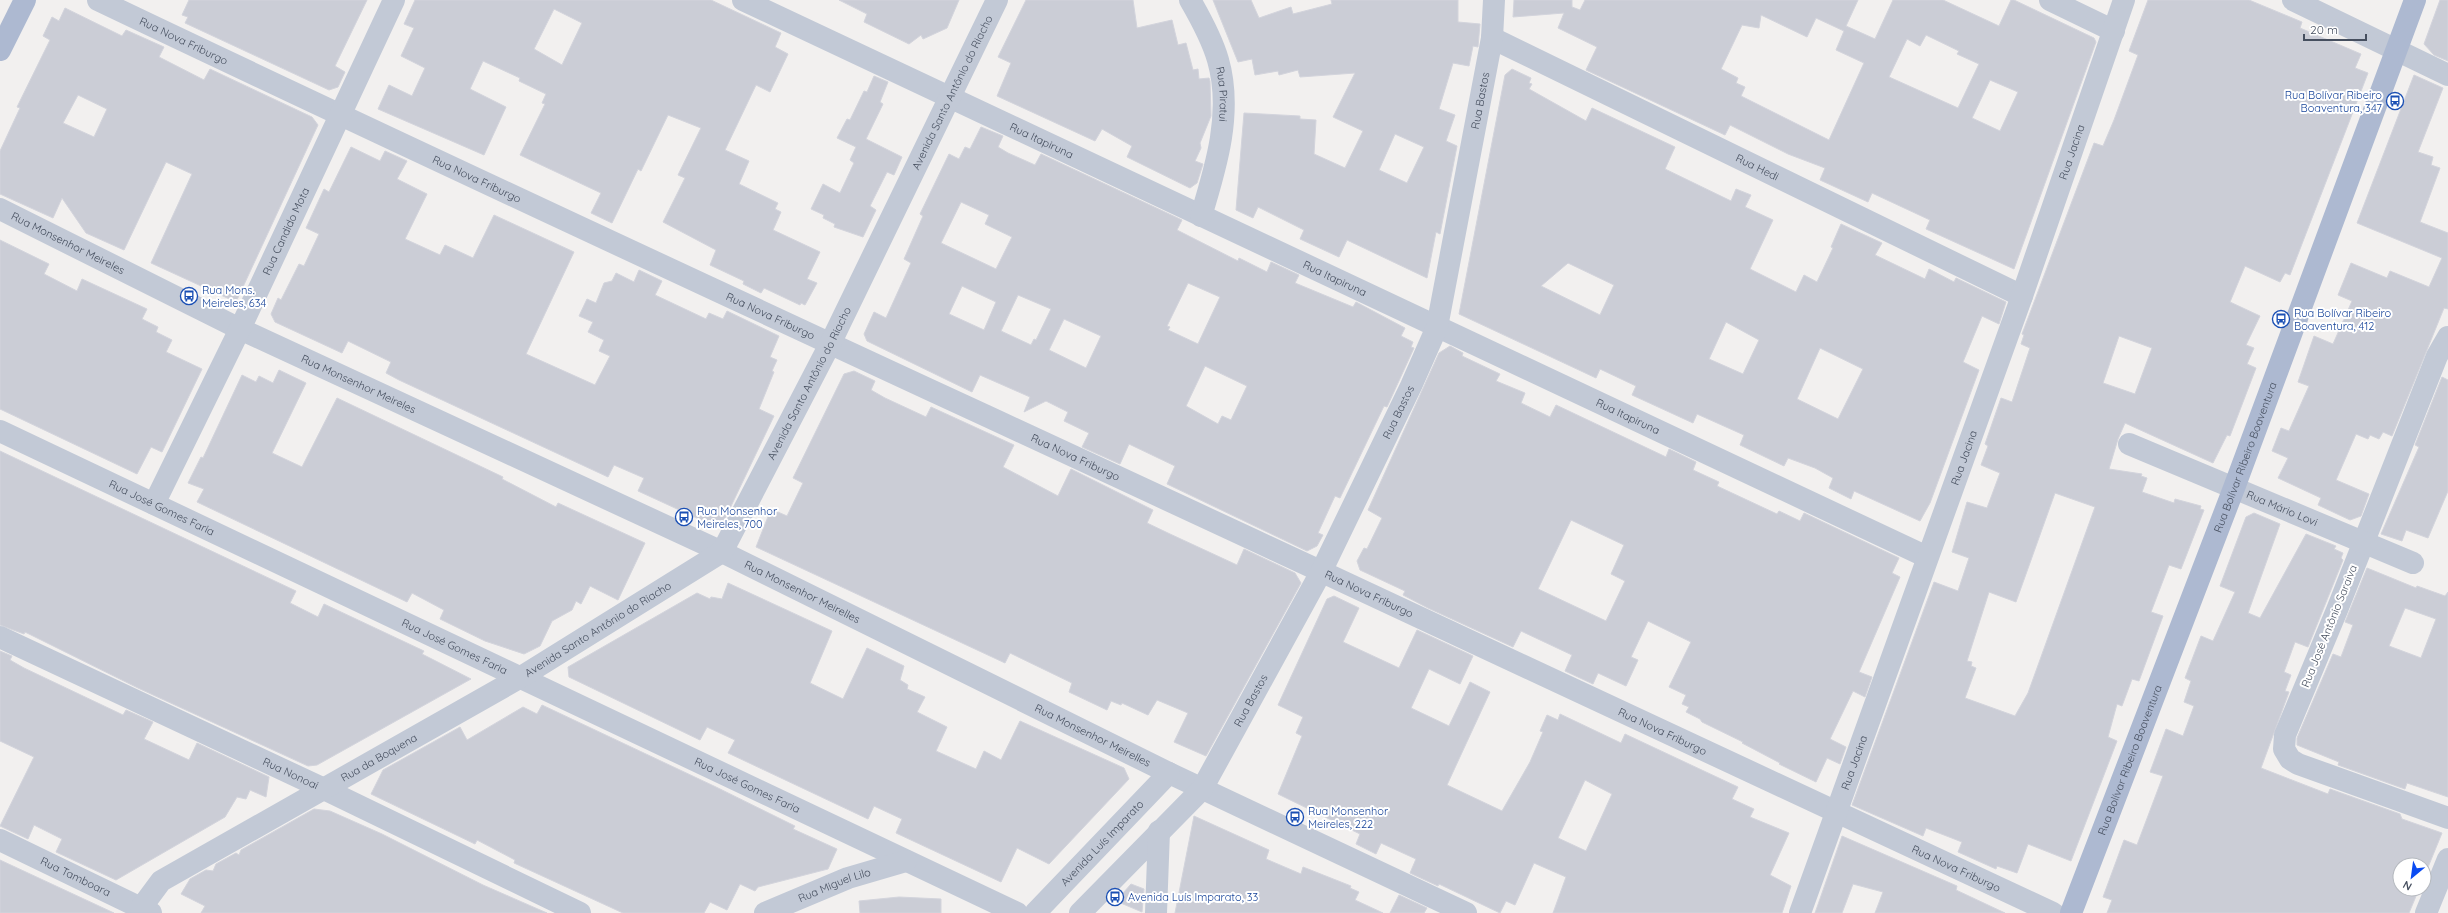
<svg xmlns="http://www.w3.org/2000/svg" width="2448" height="913" font-family="Quicksand,sans-serif">
<style>
.building{fill:#cbcdd6;stroke:#d3d4dc;fill-rule:evenodd}
.lines{fill:none;stroke-linecap:round;stroke-linejoin:round}
.minor{stroke:#c2c9d6;stroke-width:22}
.major{stroke:#adb9d1;stroke-width:22}
.labels{text-anchor:middle;dominant-baseline:central;stroke-width:4;stroke-linejoin:round;paint-order:stroke}
.street-label{font-size:11px;fill:#464f5f;stroke:#fff}
.transit-label{font-size:11px;fill:#164399;stroke:#fff;text-anchor:start}
</style>
<rect width="100%" height="100%" fill="#f2f0ef"/>
<g class="building">
<path d="M189 0H367L335 66 345 72 338 87 329 90 185 23 188 17 182 15Z"/>
<path d="M415 0H711L781 33 775 47 788 54 770 92 756 85 725 150 749 161 739 184 778 203 775 209 781 212 773 230 820 252 807 279 817 283 805 305 801 303 800 305 764 288 761 293 743 284 744 281 710 265 716 250 663 222 685 178 678 175 701 128 668 115 641 171 638 169 612 223 591 213 601 193 520 155 545 104 542 103 546 94 519 81 520 78 483 61 470 89 506 107 484 155 378 109 389 85 412 96 425 68 401 56 414 28 404 24ZM554 9 582 23 562 65 534 49Z"/>
<path d="M839 0H959L947 28 923 39 921 35 909 44 864 22 867 14Z"/>
<path d="M1026 0H1133L1137 28 1172 20 1178 45 1186 43 1193 70 1198 69 1199 79 1209 78 1210 81 1211 116 1200 143 1201 148 1195 161 1203 164 1197 183 1190 188 1127 157 1132 146 1102 129 1095 141 997 96 1011 63 998 57Z"/>
<path d="M1213 0H1251L1259 18 1291 7 1293 14 1332 4 1331 0H1458V22L1480 24 1478 47 1473 46 1469 66 1453 63 1439 109 1455 115 1446 141 1457 146 1440 234 1436 232 1427 278 1347 240 1339 257 1300 239 1304 230 1258 207 1253 218 1236 210 1244 113 1300 116V119L1316 120 1314 154 1345 168 1363 131 1333 117 1355 73 1300 77 1298 70 1279 75 1278 71 1255 75 1252 59 1238 62ZM1395 134 1424 147 1407 183 1379 170Z"/>
<path d="M1514 0H1572V7L1580 10 1585 0H1858L1846 26 1875 39 1893 0H1943L1999 26 2011 0H2014L2094 38 2096 42 2014 269 1926 229 1930 220 1872 193 1868 202 1820 180 1825 168 1788 154 1730 125 1725 135 1586 70 1597 47 1558 28 1564 13 1513 17ZM1761 15 1807 37 1816 18 1844 31 1836 50 1864 63 1829 140 1741 96 1745 87 1736 83 1738 78 1721 69 1742 25 1759 28ZM1926 35 1959 51 1957 54 1979 64 1958 108 1889 77 1907 39 1920 46ZM1990 80 2018 92 2000 131 1972 118Z"/>
<path d="M2148 0H2249L2302 22 2300 28 2361 54 2355 68 2368 73 2290 275 2285 273 2280 282 2245 266 2230 302 2260 316 2246 345 2254 348 2247 364 2256 368 2230 436 2227 435 2213 463 2125 423 2118 439 2109 469 2142 474 2141 476 2147 478 2142 492 2174 503 2175 499 2201 506 2200 509 2204 510 2181 569 2169 565 2151 612 2163 616 2139 681 2132 679 2122 706 2117 704 2108 737 2117 741 2071 861 2028 844 2017 873 1997 866 1996 869 1958 852 1962 842 1926 828 1923 836 1852 805 1934 582 1958 591 1969 558 1952 552 1967 502 1987 508 2000 473 1981 465 1988 446 1985 444 2001 398 2012 402 2030 348 2021 344 2024 335 2022 334 2094 143 2103 146 2114 120 2138 55 2129 51ZM2119 336 2152 348 2135 394 2103 383ZM2055 493 2095 507 2028 693 2015 716 1965 698 1976 668 1971 666 1972 662 1967 661 1989 592 2016 602Z"/>
<path d="M2440 0H2448V61L2434 55 2424 44Z"/>
<path d="M65 8 122 36 126 30 164 47 159 57 204 80 210 69 312 117 318 125 236 302 151 263 192 174 166 162 124 250 86 233 62 198 53 218 0 194V151L20 108 17 107 50 40 43 36 52 17 59 21ZM78 95 107 109 94 137 63 123Z"/>
<path d="M1512 69 1531 78 1529 83 1532 84 1529 89 1586 121 1592 108 1675 147 1665 169 1731 201 1736 189 1751 195 1745 207 1773 220 1750 269 1796 292 1804 275 1817 282 1833 248 1831 247 1841 224 1882 243 1875 255 1925 279 1929 269 1954 282 1956 278 2006 302 1999 324 1982 316 1963 362 1979 370 1930 503 1920 521 1854 491 1851 499 1829 488 1833 478 1815 468 1788 458 1784 466 1740 445 1744 435 1697 414 1693 423 1632 395 1636 386 1600 369 1596 378 1459 314 1505 75ZM1568 263 1614 285 1600 315 1541 286ZM1726 322 1759 340 1743 374 1709 359ZM1820 348 1863 369 1838 419 1797 399Z"/>
<path d="M2414 75 2443 88 2418 152 2433 157 2431 165 2440 168 2420 222 2448 233V309L2444 308 2392 436 2383 432 2379 439 2370 435 2368 439 2356 434 2336 480 2369 494 2361 516 2350 520 2318 505 2321 498 2278 478 2288 458 2272 451 2281 428 2289 431 2309 386 2298 382 2314 336 2333 344 2352 301 2338 295 2351 263 2387 278 2390 271 2429 287 2442 258 2357 223Z"/>
<path d="M874 76 888 82 880 102 883 104 866 139 902 157 894 175 887 172 870 206 876 210 863 237 834 227 835 224 823 218 824 215 811 209 823 184 840 193 854 163 850 160 856 147 837 138 847 119 850 120 864 91 867 92Z"/>
<path d="M981 127 1003 136 998 147 1008 153 1035 165 1041 154 1182 220 1177 230 1238 261 1239 258 1267 272 1271 262 1299 275 1295 283 1353 307 1356 302 1405 328 1401 336 1413 342 1411 347 1414 348 1387 407 1384 406 1340 498 1335 496 1318 533 1323 535 1317 546 1307 551 1167 484 1175 466 1129 444 1120 464 1082 447 1089 433 1064 421 1068 412 1046 401 1024 412 1030 397 980 375 972 392 867 341 864 334 874 312 886 318 911 263 904 259 923 216 920 214 949 154 959 159 965 147 970 149ZM961 202 989 215 985 224 1012 237 996 269 941 243ZM1188 283 1220 297 1198 344 1168 330 1170 327 1167 326ZM962 286 996 302 984 330 949 314ZM1018 295 1051 309 1036 340 1034 339 1031 345 1001 331ZM1064 319 1101 336 1086 368 1049 350ZM1205 366 1247 386 1231 420 1222 416 1218 424 1186 406Z"/>
<path d="M351 147 380 161 385 151 407 161 397 179 427 194 405 239 440 255 445 245 473 258 494 215 574 252 526 354 595 385 610 356 599 351 604 340 588 332 593 322 579 316 587 299 596 303 604 283 612 281 616 273 634 282 639 270 662 281 655 295 706 319 709 313 723 319 727 311 779 336 770 357 777 360 772 371 774 372 759 409 774 416 723 523 712 525 638 491 644 478 614 465 608 477 399 380 386 373 391 362 348 341 342 353 275 322 271 314 278 298 281 300 299 264 304 266 319 234 306 228 324 189 329 192Z"/>
<path d="M0 240 49 264 44 274 77 291 82 279 147 309 142 319 158 327 156 332 172 340 166 352 202 369 162 452 151 447 137 474 0 409Z"/>
<path d="M1450 346 1463 353 1462 356 1500 374 1496 381 1525 393 1521 403 1550 417 1556 405 1666 457 1669 449 1696 462 1693 470 1719 482 1717 486 1777 514 1779 511 1800 521 1804 513 1899 558 1892 573 1900 577 1859 672 1872 677 1865 697 1853 691 1830 739 1846 747 1840 764 1827 758 1816 782 1779 764 1780 763 1742 743 1743 742 1702 722 1700 719 1686 712 1689 707 1682 704 1686 695 1669 687 1691 642 1648 621 1631 657 1638 660 1626 686 1598 673 1593 684 1565 671 1572 655 1521 631 1513 647 1428 608 1403 595 1405 591 1360 570 1357 561 1364 548 1367 549 1382 518 1368 510 1439 353ZM1571 520 1624 545 1611 574 1625 581 1606 621 1538 589Z"/>
<path d="M279 370 306 383 272 453 302 467 337 398 503 477 502 479 556 507 558 503 645 543 618 600 590 586 581 604 576 601 572 610 552 621 540 646 524 654 485 641 440 619 444 610 412 593 407 602 197 502 204 489 188 483 201 457 203 458 242 375 256 382 259 376 273 383Z"/>
<path d="M854 371 875 381 871 390 885 398 926 417 931 407 1014 445 1003 467 1058 496 1071 469 1153 510 1147 523 1170 534 1237 565 1244 549 1295 573 1301 583 1206 756 1174 742 1188 713 1157 700 1148 715 1122 703 1121 705 1111 701 1107 710 1069 692 1072 683 1010 653 1005 663 756 547 771 509 787 516 803 483 793 478 844 374Z"/>
<path d="M2442 377 2448 380V491L2428 538 2406 530 2402 541 2381 534 2419 447 2415 445Z"/>
<path d="M0 451 296 591 290 603 318 617 324 604 424 651 422 654 471 679 317 765 308 766 138 688 25 632 24 634 0 625Z"/>
<path d="M2254 513 2280 524 2248 613 2260 618 2306 534 2336 546 2334 549 2343 553 2341 558 2343 560 2308 647 2295 642 2284 672 2291 675 2285 691 2289 692 2261 768 2328 794 2330 789 2400 814 2402 819 2442 833 2424 877V865H2400V889H2419L2409 913H2107L2112 900 2103 897 2124 840 2137 845 2163 776 2150 772 2166 729 2183 736 2194 706 2184 702 2191 681 2185 678 2201 636 2213 641 2235 592 2220 586 2246 517Z"/>
<path d="M2367 568 2416 588 2417 586 2445 596 2448 592V797L2407 783 2405 789 2338 765 2339 762 2297 745V738L2333 654 2341 657 2353 625 2345 622ZM2405 608 2436 619 2421 658 2389 646Z"/>
<path d="M728 583 832 631 810 683 843 699 867 648 904 666 900 680 908 685 907 689 925 697 917 712 947 727 936 751 976 769 984 751 1001 760 1020 721 1124 768 1129 779 1049 864 1017 848 1001 882 896 833 902 819 874 806 868 819 728 753 735 740 707 727 700 740 569 677 568 667 697 593 710 599 711 597 722 599Z"/>
<path d="M1334 596 1359 608 1343 642 1399 668 1417 630 1473 656 1460 684 1429 669 1411 708 1449 726 1470 682 1490 692 1447 785 1502 811 1530 762 1543 732 1540 731 1547 715 1558 720 1560 714 1621 743 1625 734 1738 787 1732 799 1754 809 1750 817 1789 833 1770 875 1791 886 1782 913H1553L1566 877 1534 863 1515 905 1506 901 1500 913 1439 884 1438 886 1410 873 1416 859 1381 843 1376 854 1356 844 1360 834 1278 794 1302 736 1296 733 1303 717 1278 705 1327 599ZM1585 780 1612 794 1586 851 1558 838Z"/>
<path d="M0 651 12 656 10 660 24 668 123 715 126 710 153 722 144 739 189 760 197 743 269 777 266 797 250 790 246 799 237 797 225 817 116 880 56 852 62 839 34 825 28 839 0 826 34 757 0 741Z"/>
<path d="M542 705 716 787 795 826 793 829 837 849 828 869 758 887 755 891 740 884 727 910 710 902 704 913H623L514 863 515 860 477 840 475 844 371 794 383 770 460 727 467 740 523 707 537 714Z"/>
<path d="M314 809 330 811 382 834 483 885 547 913H201L205 906 181 894 190 879 206 870 213 871 216 864 236 853 239 855 241 850Z"/>
<path d="M1194 816 1269 850 1266 859 1301 874 1303 867 1351 886 1350 888 1359 892 1355 900 1383 913H1175Z"/>
<path d="M1842 836 1957 886 1956 890 2005 913H1875L1883 892 1853 884 1842 913H1815Z"/>
<path d="M0 860 71 893 114 913H0Z"/>
<path d="M1131 884 1144 889 1142 912 1116 901Z"/>
<path d="M1399 895 1427 908 1424 913H1390Z"/>
<path d="M899 897 941 899V913H860L859 901Z"/>
</g>
<g class="lines">
<g class="minor">
<path id="s1" d="M98 0C502 193 910 380 1316 569 1562 684 1807 800 2053 913"/>
<path id="s2" d="M743 0 1927 557"/>
<path id="s3" d="M1190 0C1201 19 1212 39 1218 60 1233 112 1216 167 1201 216"/>
<path d="M2050 0 2114 31"/>
<path d="M2293 0 2448 75"/>
<path id="s4" d="M1492 38 2022 296"/>
<path id="s5" d="M0 209 240 329 722 552 1169 773 1466 913"/>
<path d="M2448 337 2437 356 2337 610 2285 735 2284 749 2290 759 2298 764 2448 818"/>
<path id="s6" d="M0 431 1017 913"/>
<path id="s7" d="M2129 444 2413 563"/>
<path id="s8" d="M154 504 240 329 394 0"/>
<path id="s9" d="M0 637 322 788 580 913"/>
<path id="s10" d="M0 840 151 913"/>
<path id="s11" d="M141 908 161 881 521 677 722 552 830 344 997 0"/>
<path id="s12" d="M765 913 848 878 906 861"/>
<path id="s13" d="M1035 913 1169 773"/>
<path id="s14" d="M1080 913 1202 789 1321 572 1411 386 1437 327 1492 38 1494 0"/>
<path d="M1156 913 1159 831"/>
<path id="s15" d="M1800 913 2022 296 2124 0"/>
<path d="M2426 913 2448 859"/>
</g>
<g class="major">
<path d="M0 50 25 0"/>
<path id="s16" d="M2071 913 2234 488 2415 0"/>
</g>
</g>
<defs>
<g id="bus-ring" transform="scale(0.9)"><circle r="9.5" fill="#fff" stroke="#1a4fb4" stroke-width="1.5"/><path d="M-5-6H5V4H4V6H2V4H-2V6H-4V4H-5ZM-3.5-4V0h7V-4ZM-3.5 1.2v1.5H-2V1.2ZM2 1.2v1.5H3.5V1.2Z" fill="#1a4fb4"/></g>
</defs>
<g fill-rule="evenodd">
<use href="#bus-ring" x="2395" y="101"/>
<use href="#bus-ring" x="189" y="296"/>
<use href="#bus-ring" x="2281" y="319"/>
<use href="#bus-ring" x="684" y="517"/>
<use href="#bus-ring" x="1295" y="817"/>
<use href="#bus-ring" x="1115" y="897"/>
</g>
<g class="labels">
<g class="street-label">
<text stroke="none"><textPath href="#s1" startOffset="95">Rua Nova Friburgo</textPath></text>
<text stroke="none"><textPath href="#s11" startOffset="1198">Avenida Santo Antônio do Riacho</textPath></text>
<text stroke="none"><textPath href="#s3" startOffset="101">Rua Piratui</textPath></text>
<text stroke="none"><textPath href="#s14" startOffset="923">Rua Bastos</textPath></text>
<text stroke="none"><textPath href="#s2" startOffset="330">Rua Itapiruna</textPath></text>
<text stroke="none"><textPath href="#s15" startOffset="808">Rua Jacina</textPath></text>
<text stroke="none"><textPath href="#s4" startOffset="295">Rua Hedi</textPath></text>
<text stroke="none"><textPath href="#s1" startOffset="419">Rua Nova Friburgo</textPath></text>
<text stroke="none"><textPath href="#s8" startOffset="303">Rua Candido Mota</textPath></text>
<text stroke="none"><textPath href="#s5" startOffset="76">Rua Monsenhor Meireles</textPath></text>
<text stroke="none"><textPath href="#s2" startOffset="654">Rua Itapiruna</textPath></text>
<text stroke="none"><textPath href="#s1" startOffset="743">Rua Nova Friburgo</textPath></text>
<text stroke="none"><textPath href="#s11" startOffset="874">Avenida Santo Antônio do Riacho</textPath></text>
<text stroke="none"><textPath href="#s5" startOffset="399">Rua Monsenhor Meireles</textPath></text>
<text stroke="none"><textPath href="#s14" startOffset="599">Rua Bastos</textPath></text>
<text stroke="none"><textPath href="#s2" startOffset="978">Rua Itapiruna</textPath></text>
<text stroke="none"><textPath href="#s15" startOffset="484">Rua Jacina</textPath></text>
<text stroke="none"><textPath href="#s16" startOffset="488">Rua Bolívar Ribeiro Boaventura</textPath></text>
<text stroke="none"><textPath href="#s1" startOffset="1079">Rua Nova Friburgo</textPath></text>
<text stroke="none"><textPath href="#s6" startOffset="179">Rua José Gomes Faria</textPath></text>
<text stroke="none"><textPath href="#s7" startOffset="166">Rua Mário Lovi</textPath></text>
<text stroke="none"><textPath href="#s5" startOffset="889">Rua Monsenhor Meirelles</textPath></text>
<text stroke="none"><textPath href="#s1" startOffset="1403">Rua Nova Friburgo</textPath></text>
<text transform="translate(2329 626) rotate(-68)">Rua José Antônio Saraiva</text>
<text stroke="none"><textPath href="#s11" startOffset="538">Avenida Santo Antônio do Riacho</textPath></text>
<text stroke="none"><textPath href="#s6" startOffset="503">Rua José Gomes Faria</textPath></text>
<text stroke="none"><textPath href="#s14" startOffset="275">Rua Bastos</textPath></text>
<text stroke="none"><textPath href="#s1" startOffset="1727">Rua Nova Friburgo</textPath></text>
<text stroke="none"><textPath href="#s5" startOffset="1213">Rua Monsenhor Meirelles</textPath></text>
<text stroke="none"><textPath href="#s11" startOffset="284">Rua da Boquena</textPath></text>
<text stroke="none"><textPath href="#s16" startOffset="164">Rua Bolívar Ribeiro Boaventura</textPath></text>
<text stroke="none"><textPath href="#s15" startOffset="160">Rua Jacina</textPath></text>
<text stroke="none"><textPath href="#s9" startOffset="321">Rua Nonoai</textPath></text>
<text stroke="none"><textPath href="#s6" startOffset="827">Rua José Gomes Faria</textPath></text>
<text stroke="none"><textPath href="#s13" startOffset="97">Avenida Luís Imparato</textPath></text>
<text stroke="none"><textPath href="#s1" startOffset="2051">Rua Nova Friburgo</textPath></text>
<text stroke="none"><textPath href="#s10" startOffset="84">Rua Tamboara</textPath></text>
<text stroke="none"><textPath href="#s12" startOffset="75">Rua Miguel Lilo</textPath></text>
</g>
<g class="transit-label">
<text x="2382" y="95" text-anchor="end">Rua Bolívar Ribeiro<tspan x="2382" dy="13">Boaventura, 347</tspan></text>
<text x="202" y="290">Rua Mons.<tspan x="202" dy="13">Meireles, 634</tspan></text>
<text x="2294" y="313">Rua Bolívar Ribeiro<tspan x="2294" dy="13">Boaventura, 412</tspan></text>
<text x="697" y="511">Rua Monsenhor<tspan x="697" dy="13">Meireles, 700</tspan></text>
<text x="1308" y="811">Rua Monsenhor<tspan x="1308" dy="13">Meireles, 222</tspan></text>
<text x="1128" y="897">Avenida Luís Imparato, 33</text>
</g>
</g>
<g transform="translate(2412 877) rotate(209)"><circle r="19" fill="#ffffff" stroke="#b5b9bf"/>
<path d="M0-3L7 15L0 10L-7 15Z" fill="#0a4bf2"/>
<text y="-6" font-size="11" font-weight="bold" text-anchor="middle" fill="#464f5f">N</text>
</g>
<path d="M2304 34v6h62v-6" fill="none" stroke="#464f5f" stroke-width="2"/>
<text x="2310" y="34" font-size="12" fill="#464f5f" stroke="#ffffff" stroke-width="3" paint-order="stroke">20 m</text>
</svg>
